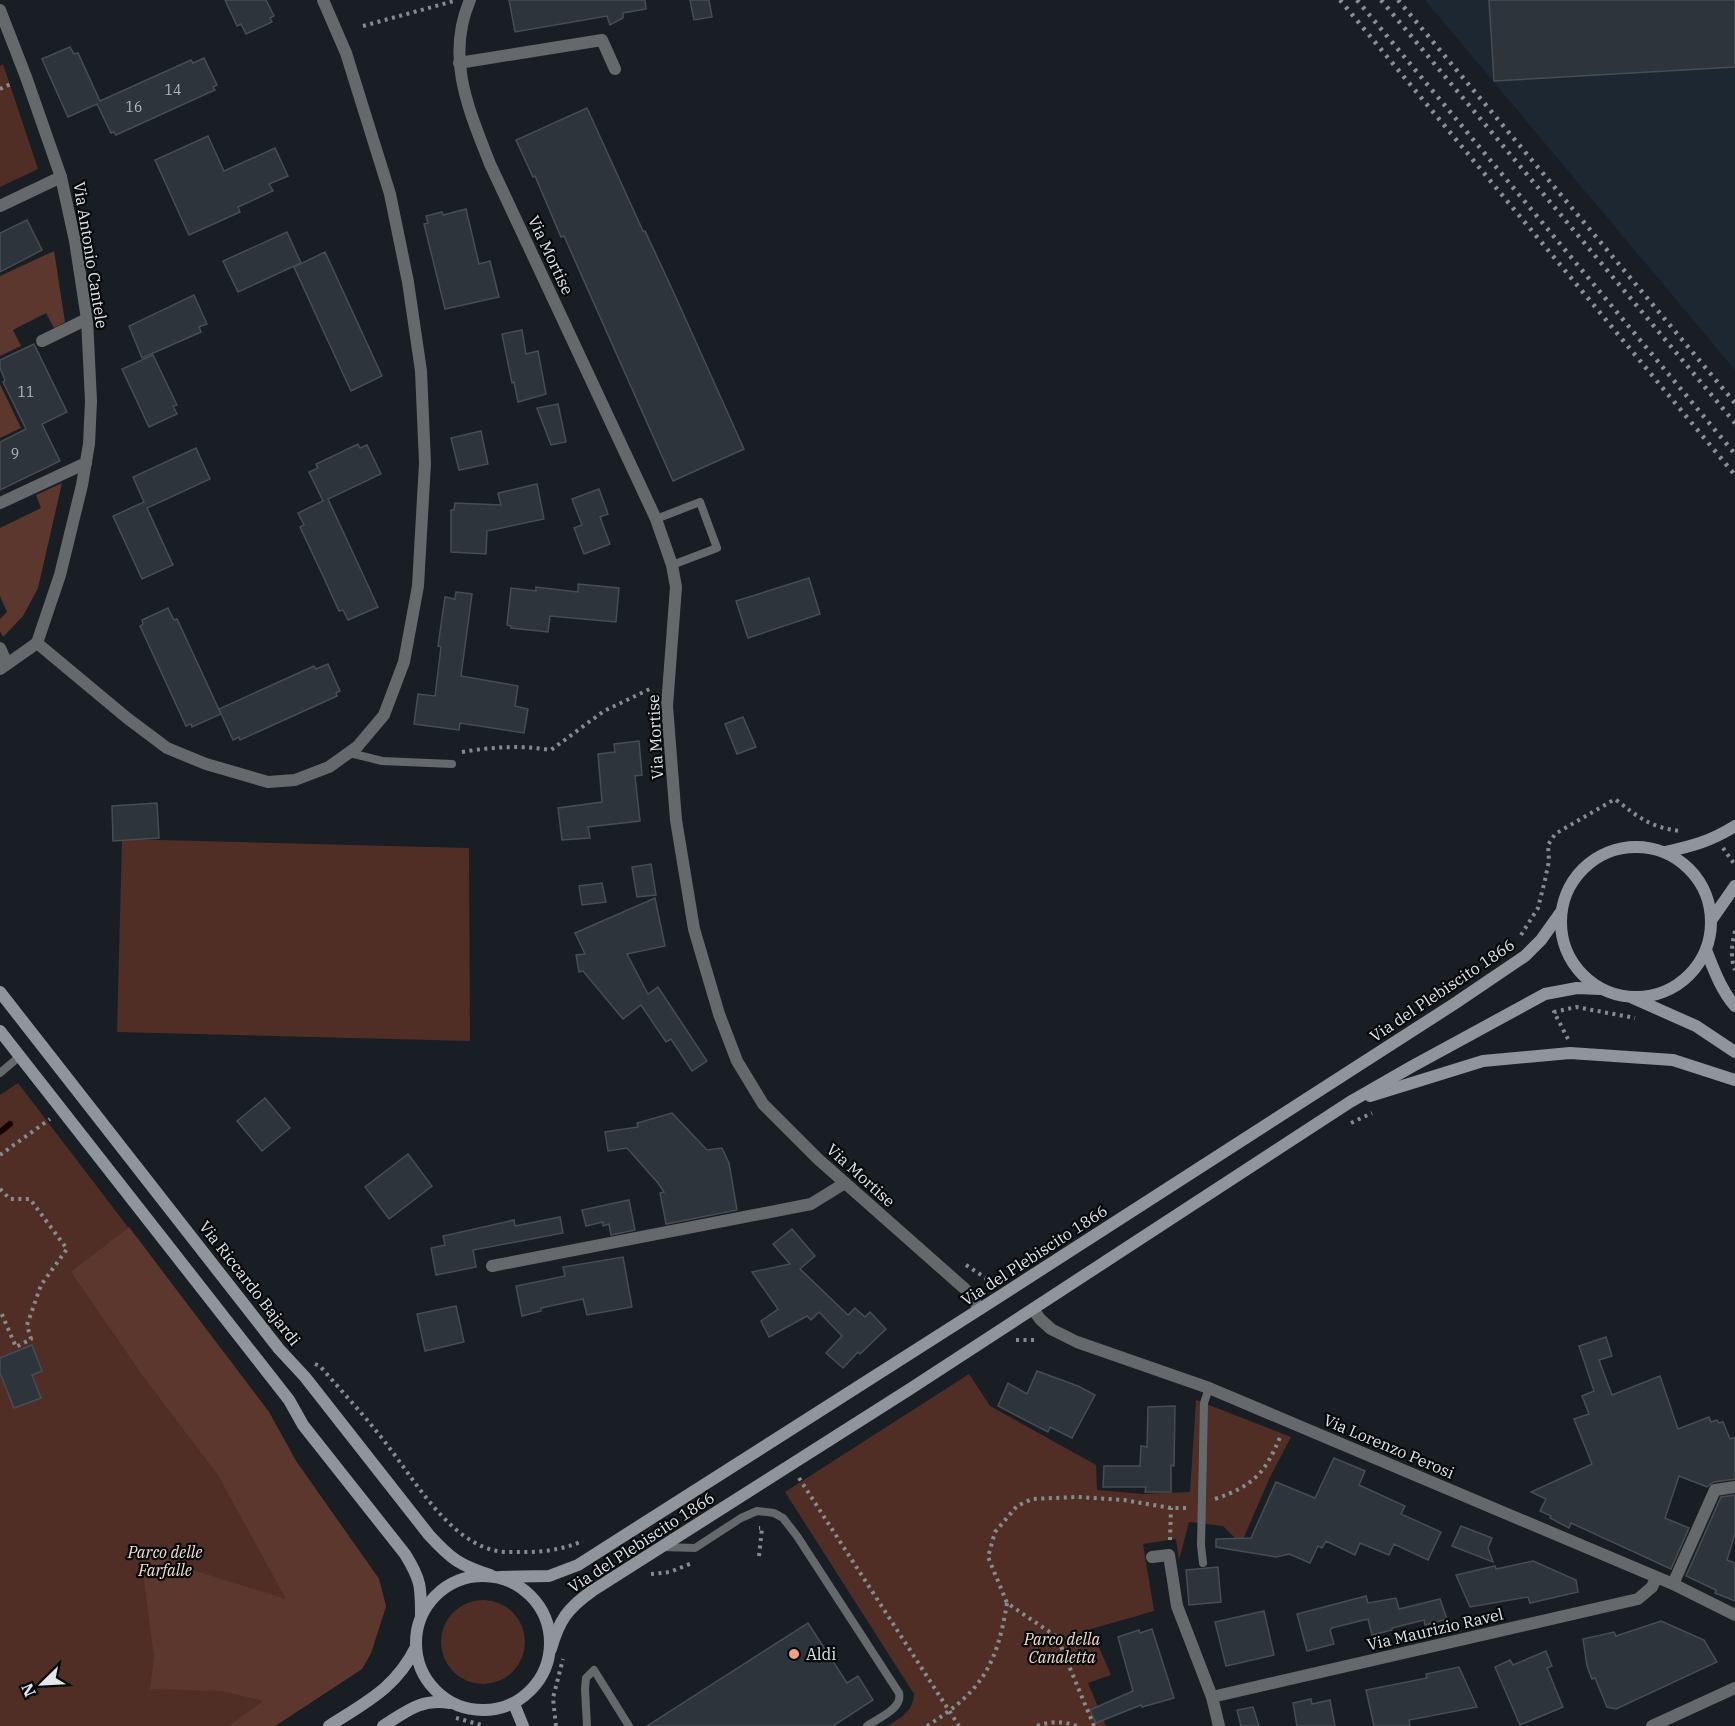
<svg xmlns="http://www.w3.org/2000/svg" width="1735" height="1726" font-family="'IBM Plex Serif',serif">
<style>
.built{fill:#1d2731}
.green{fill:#502e25}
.forest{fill:#5c372d}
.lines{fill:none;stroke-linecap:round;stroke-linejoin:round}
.stream{stroke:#190000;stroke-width:6}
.building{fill:#2e343b;stroke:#464d54;stroke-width:1.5}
.path{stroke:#868b90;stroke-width:4;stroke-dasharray:3 4.5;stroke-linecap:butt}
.lane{stroke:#66696c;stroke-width:8}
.street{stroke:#66696c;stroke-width:12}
.secondary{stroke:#8f959a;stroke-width:12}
.rail{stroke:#8b9094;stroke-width:4.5;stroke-dasharray:3 6;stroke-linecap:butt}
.poi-dot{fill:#f49e87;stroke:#06080a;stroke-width:2}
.labels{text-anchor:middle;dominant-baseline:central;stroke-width:4.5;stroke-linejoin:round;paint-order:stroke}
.number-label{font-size:14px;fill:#b6babf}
.street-label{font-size:16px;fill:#e3e7eb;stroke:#06080a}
.park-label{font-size:16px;font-style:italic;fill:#f7dad2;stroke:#06080a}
.poi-label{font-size:16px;fill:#e3e7eb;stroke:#06080a;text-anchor:start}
</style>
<rect width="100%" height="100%" fill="#181e24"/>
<path class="built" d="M1425 0H1735V370Z"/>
<g class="green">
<path d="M3 64 38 169 0 187V66Z"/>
<path d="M122 839 469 848 470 1041 117 1032Z"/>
<path d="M18 1083 269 1412 296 1461 379 1579 386 1607 371 1653 362 1669 275 1726H0V1095Z"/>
<path d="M969 1374 990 1406 1096 1465 1097 1490 1143 1494 1190 1492 1196 1400 1291 1437 1270 1477 1241 1544 1223 1526 1189 1522 1179 1560 1176 1539 1143 1544 1154 1611 1091 1629 1111 1675 1088 1683 1106 1726H888C901 1717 913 1712 914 1694L785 1492Z"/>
<circle cx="483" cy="1642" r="42"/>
</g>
<g class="forest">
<path d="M54 251 65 322 54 328 46 313 13 330 21 346 0 356V276Z"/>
<path d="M0 384 21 428 0 438Z"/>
<path d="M62 483 38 588 23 616 3 637 0 631V619L7 612 0 596V528L41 508 36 495Z"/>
<path d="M129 1227 269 1412 296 1461 379 1579 386 1606 371 1653 362 1669 275 1726H229L263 1701 222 1691 150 1689 154 1656 141 1556 152 1552 186 1568 286 1599 218 1475 143 1376 71 1272Z"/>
</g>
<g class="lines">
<path class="stream" d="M0 1132 10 1124"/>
</g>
<g class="building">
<path d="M225 0H266L274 16 270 18 272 22 246 34 241 24 237 26Z"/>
<path d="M509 0H645L646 9 623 13V18L610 25 607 16 515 32Z"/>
<path d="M690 0H709L712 17 694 20Z"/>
<path d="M1489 0H1735V67L1494 81Z"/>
<path d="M70 47 74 54 78 53 100 101 191 60 193 63 204 58 217 85 213 87 215 90 116 135 114 132 111 133 97 104 68 117 42 59Z"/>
<path d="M587 108 643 231H645L673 291 744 449 673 481 564 236 561 237 535 176 533 177 516 140Z"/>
<path d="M208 136 224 171 275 148 288 176 269 184 273 191 238 207 240 212 189 235 155 160Z"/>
<path d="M466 209 479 264 490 261 499 297 445 309 424 224 428 223 426 216 442 212 443 215Z"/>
<path d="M27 220 42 250 0 272V233Z"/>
<path d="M287 232 301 263 238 292 223 261Z"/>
<path d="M325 252 382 376 351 391 294 267Z"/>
<path d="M194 295 207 324 199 327 201 332 142 358 129 326Z"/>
<path d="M522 330 526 354 538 351 546 394 518 402 514 382 512 383 502 334Z"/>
<path d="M34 344 67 412 42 424 60 461 0 490V442L26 429 3 382 5 380 0 368V360Z"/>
<path d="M153 355 177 405 173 406 177 414 149 427 122 369Z"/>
<path d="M558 404 566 442 551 445 537 408Z"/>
<path d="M481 431 488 464 459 470 451 438Z"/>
<path d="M358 444 360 448 367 445 381 474 328 499 378 607 348 620 343 610 339 611 323 576 300 527 304 525 298 513 323 501 309 472 318 468 316 464Z"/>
<path d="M196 448 210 479 147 508 173 565 142 579 113 516 144 502 133 477Z"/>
<path d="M537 484 544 519 487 531 486 554 451 552V510H454L455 503 501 505 498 493Z"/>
<path d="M599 489 608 514 600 517 610 544 584 554 574 528 582 525 572 499Z"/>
<path d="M809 578 820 614 748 638 736 601Z"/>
<path d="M578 584 619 588 616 622 550 616 548 632 511 628V626L507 625 511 588 536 591V587L578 592Z"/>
<path d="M456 592 472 594 461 676 518 686 515 706 528 709 524 733 460 723 459 730 414 724 418 694 435 696 441 647 438 646 445 597 455 599Z"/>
<path d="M168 608 174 620 177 619 221 714 192 727 191 724 186 726 140 626 143 624 142 620Z"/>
<path d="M328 664 340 691 336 693 337 696 240 740 239 737 233 740 219 709 314 666 316 669Z"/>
<path d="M743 717 756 747 737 754 725 724Z"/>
<path d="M639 741 642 775 635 776 640 821 588 827 590 838 562 840 558 808 602 802 598 754 615 752 614 744Z"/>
<path d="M157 803 159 838 113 841 112 806Z"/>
<path d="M651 864 656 895 637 897 632 867Z"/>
<path d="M602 883 606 902 582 905 579 886Z"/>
<path d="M655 898 665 946 627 954 648 994 658 987 707 1061 692 1071 671 1039 666 1042 641 1005 623 1019 583 971 579 972 576 955 585 954 575 933Z"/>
<path d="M265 1098 290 1128 262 1151 237 1121Z"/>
<path d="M672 1113 707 1150 722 1148 729 1163 737 1210 666 1224 660 1193 664 1192 658 1183 627 1148 608 1151 605 1132 638 1127 637 1123Z"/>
<path d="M408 1154 432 1186 389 1219 365 1187Z"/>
<path d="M629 1200 635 1230 611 1235 609 1224 603 1226V1222L586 1226 582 1210Z"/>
<path d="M560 1217 563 1233 473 1250 476 1267 436 1275 431 1248 445 1245 443 1236 514 1220 515 1226Z"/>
<path d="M792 1229 815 1256 800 1269 848 1315 855 1308 865 1317 870 1312 886 1329 860 1354 858 1352 843 1368 826 1353 842 1336 819 1312 811 1320 807 1316 769 1337 761 1321 778 1309 752 1272 790 1264 773 1244Z"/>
<path d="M623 1257 632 1307 587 1315 583 1299 541 1308V1311L522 1316 516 1286 565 1276 563 1267Z"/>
<path d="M456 1306 464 1342 425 1351 417 1314Z"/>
<path d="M1606 1337 1612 1356 1599 1360 1612 1395 1660 1376 1678 1429 1709 1417 1711 1422 1717 1420 1719 1423 1723 1422 1730 1439 1735 1437V1479L1714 1482 1707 1487 1679 1476 1665 1518 1689 1528 1671 1569 1571 1523 1569 1528 1550 1518 1551 1516 1540 1511 1546 1499 1531 1492 1592 1464 1574 1419 1589 1414 1582 1396 1594 1391 1579 1346Z"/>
<path d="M32 1345 42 1371 32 1375 41 1398 14 1408 0 1373V1358Z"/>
<path d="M1037 1371 1078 1386 1095 1395 1072 1438 1050 1427 1048 1432 998 1406 1008 1383 1027 1394Z"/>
<path d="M1175 1406 1174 1466 1171 1465V1492H1145L1146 1487H1103L1104 1466H1140L1141 1446 1147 1447 1148 1407Z"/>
<path d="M1334 1458 1365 1471 1359 1485 1405 1506 1401 1514 1441 1532 1428 1560 1394 1544 1389 1555 1360 1543 1355 1555 1326 1541 1322 1548 1318 1546 1310 1563 1289 1554 1276 1557 1216 1547V1539L1251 1538 1276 1482 1315 1498Z"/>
<path d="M1735 1495V1534L1727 1560 1735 1563V1601L1715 1593 1716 1590 1686 1576 1721 1497Z"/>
<path d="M1461 1526 1492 1538 1488 1548 1493 1562 1452 1546Z"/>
<path d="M1533 1561 1576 1580 1578 1592 1530 1603 1528 1597 1470 1607 1456 1575 1495 1566 1496 1569Z"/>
<path d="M1218 1567 1221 1602 1189 1605 1186 1570Z"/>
<path d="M1366 1596 1368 1603 1396 1598 1399 1609 1440 1599 1447 1619 1425 1625 1424 1620 1392 1628V1630L1372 1635 1368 1619 1332 1628 1330 1630 1334 1644 1307 1651 1297 1614Z"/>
<path d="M1264 1611 1274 1655 1226 1666 1215 1622Z"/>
<path d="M1661 1621 1704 1640 1717 1662 1616 1709 1607 1707 1595 1678 1592 1679 1587 1666 1583 1639 1614 1632 1616 1636Z"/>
<path d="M808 1623 847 1683 858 1676 873 1700 833 1726H647Z"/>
<path d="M1152 1629 1174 1698 1142 1707 1141 1705 1096 1723 1090 1710 1133 1691 1118 1637 1139 1630 1140 1633Z"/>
<path d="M1546 1651 1552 1666 1547 1668 1563 1707 1520 1725 1495 1667 1510 1660 1513 1665Z"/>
<path d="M1459 1667 1477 1707 1409 1720 1410 1726H1374L1366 1690 1427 1678 1426 1674Z"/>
<path d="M1311 1699 1312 1704 1330 1700 1335 1726H1297L1293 1703Z"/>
<path d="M1253 1707 1259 1726H1241L1237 1710Z"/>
</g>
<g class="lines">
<g class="path">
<path d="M363 26 454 1"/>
<path d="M0 89 13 83"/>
<path d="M462 752C492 747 520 745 551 750L604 711 652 688"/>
<path d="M1723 848 1735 865"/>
<path d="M1735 931C1732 943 1730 958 1735 970"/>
<path d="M1521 935 1538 908 1545 880 1549 861 1548 845 1555 834 1615 799C1638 817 1651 828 1681 831"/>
<path d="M1568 1039 1554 1012 1576 1007 1635 1018"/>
<path d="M1351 1123 1372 1113"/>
<path d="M0 1155 50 1119"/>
<path d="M0 1189 10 1199H30L67 1249 41 1285 27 1325 31 1339 16 1347 0 1310"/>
<path d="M966 1265 992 1282"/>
<path d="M1016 1340H1038"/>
<path d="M315 1364 320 1366C343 1393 367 1418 388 1446 415 1481 446 1535 489 1549 500 1553 513 1552 525 1552 545 1552 564 1549 583 1541"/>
<path d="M799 1478 959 1726"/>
<path d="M1215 1499C1255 1485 1265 1473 1281 1435"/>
<path d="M1170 1540 1171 1508"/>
<path d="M759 1556 762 1528H759"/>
<path d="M651 1574 670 1572 692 1563"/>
<path d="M456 1718 485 1726"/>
<path d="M556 1726 553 1698 563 1659"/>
<path d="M927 1726C981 1692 997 1666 1007 1603"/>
<path d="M1037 1726C1051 1721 1063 1721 1077 1726"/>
<path d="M1094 1726 1057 1637 1007 1603 988 1557 995 1532 1017 1506 1032 1499 1077 1497 1124 1500 1171 1508H1188"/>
</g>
<g class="lane">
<path d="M656 519 700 502 717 548 672 565"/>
<path d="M350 753 382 761 452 764"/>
<path d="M0 1073 20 1056"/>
<path d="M663 1547 695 1548 741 1518 757 1511 774 1513 783 1518 797 1536 899 1693C903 1709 878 1718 867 1726"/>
<path d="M1203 1563 1201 1545 1204 1403 1209 1388"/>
<path d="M587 1726 585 1689 586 1678 594 1670 629 1726"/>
</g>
<g class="street">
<path d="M470 0C445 58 469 110 490 164L656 519 672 565 676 587 667 706 676 820 694 929 719 1014 737 1061 763 1104 818 1159 965 1289 980 1309"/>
<path d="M0 10 26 77 61 177 75 241 87 319 91 401 89 444 82 485 60 575 37 643 0 669"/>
<path d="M459 63 602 40 615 69"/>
<path d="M0 206 61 177"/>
<path d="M42 341 87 319"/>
<path d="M0 503 86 463"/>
<path d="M37 643 127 718 167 748 206 764 268 782 295 780 329 767 357 747 384 715 404 662 418 586 425 463 421 371 408 282 390 194 346 53 323 0"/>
<path d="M0 648 7 664"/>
<path d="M492 1266 811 1204 845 1183"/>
<path d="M1033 1309 1040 1319 1051 1329 1077 1342 1209 1388 1673 1584 1735 1615"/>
<path d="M1152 1557 1169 1555 1177 1606 1212 1697 1219 1726"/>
<path d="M1673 1584 1715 1490 1735 1487"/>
<path d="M1212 1697 1638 1599 1652 1587 1656 1578"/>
<path d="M1652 1726 1735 1688"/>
</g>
<g class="secondary">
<circle cx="1636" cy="922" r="75"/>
<path d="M1665 852C1693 846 1711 841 1735 826"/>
<path d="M1712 919 1735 886"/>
<path d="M1706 950C1714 970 1721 990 1735 1006"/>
<path d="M0 992 279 1349 305 1377 429 1535C451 1559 459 1565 490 1575"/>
<path d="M1633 998 1696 1026 1735 1052"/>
<path d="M0 1031 289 1400 303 1425 405 1554C421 1580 421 1586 421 1616"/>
<path d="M1370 1096 1483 1061 1570 1053 1673 1060 1735 1080"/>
<circle cx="483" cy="1643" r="67"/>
<path d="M500 1577 549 1576 578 1565 980 1309 1454 1004 1525 956 1541 940 1561 912"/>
<path d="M551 1649C559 1620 568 1608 592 1591L910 1389 1350 1102 1411 1067 1545 994 1577 988 1600 989"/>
<path d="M514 1704 523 1726"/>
<path d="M329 1726C366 1702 396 1688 416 1647"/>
<path d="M383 1726C407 1711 421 1698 450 1703"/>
</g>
<g class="rail">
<path d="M1340 0 1735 475"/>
<path d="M1357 0 1735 454"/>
<path d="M1381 0 1735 423"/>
<path d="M1398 0 1735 403"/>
</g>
</g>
<circle class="poi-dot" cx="794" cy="1654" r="6"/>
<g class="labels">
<g class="number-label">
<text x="173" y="90">14</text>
<text x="134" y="107">16</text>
<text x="26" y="392">11</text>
<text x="15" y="454">9</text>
</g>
<g class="street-label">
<text transform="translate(91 255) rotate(81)">Via Antonio Cantele</text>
<text transform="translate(551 255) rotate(65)">Via Mortise</text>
<text transform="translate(655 737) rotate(-93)">Via Mortise</text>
<text transform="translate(1442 990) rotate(-34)">Via del Plebiscito 1866</text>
<text transform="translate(861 1175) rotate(42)">Via Mortise</text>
<text transform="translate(1034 1255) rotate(-33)">Via del Plebiscito 1866</text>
<text transform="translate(250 1283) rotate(52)">Via Riccardo Bajardi</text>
<text transform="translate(1389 1446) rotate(23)">Via Lorenzo Perosi</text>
<text transform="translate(641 1542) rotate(-33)">Via del Plebiscito 1866</text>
<text transform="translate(1435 1629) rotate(-13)">Via Maurizio Ravel</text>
</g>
<g class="park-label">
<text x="165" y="1552">Parco delle<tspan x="165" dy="18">Farfalle</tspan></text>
<text x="1062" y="1639">Parco della<tspan x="1062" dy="18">Canaletta</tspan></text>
</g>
<g class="poi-label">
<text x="806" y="1654">Aldi</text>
</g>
</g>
<g transform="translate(42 1684) rotate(246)" stroke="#06080a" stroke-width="4.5" paint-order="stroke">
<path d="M0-4.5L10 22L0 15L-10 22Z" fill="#e3e7eb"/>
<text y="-9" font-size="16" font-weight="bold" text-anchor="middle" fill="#e3e7eb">N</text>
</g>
</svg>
